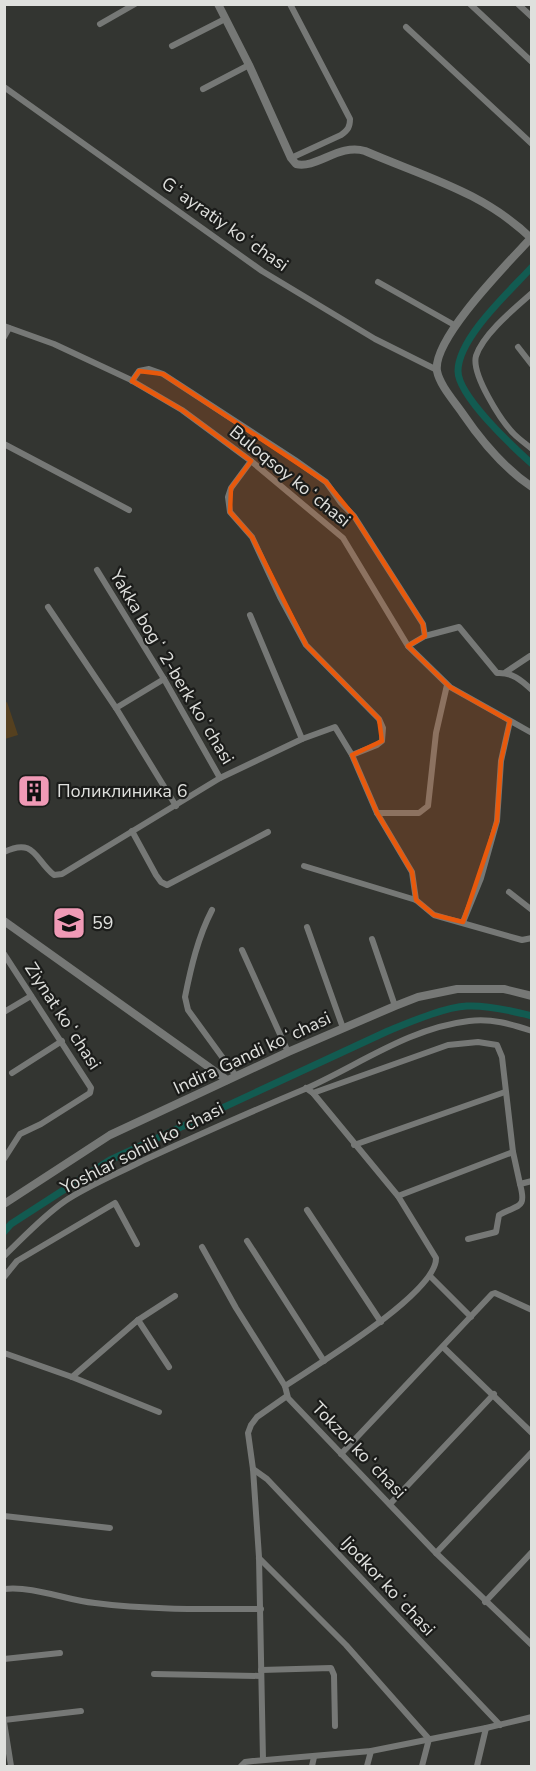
<svg xmlns="http://www.w3.org/2000/svg" width="536" height="1771" font-family="'Nunito Sans',sans-serif">
<style>
.pitch{fill:#55401f}
.lines{fill:none;stroke-linecap:round;stroke-linejoin:round}
.canal{stroke:#125b51;stroke-width:7}
.minor{stroke:#767876;stroke-width:6}
.tertiary{stroke:#767876;stroke-width:8}
.marked{fill:#e8590c;fill-opacity:0.2;stroke:#e8590c;stroke-width:4.5;stroke-linejoin:round}
.labels{text-anchor:middle;dominant-baseline:central;stroke-width:4.5;stroke-linejoin:round;paint-order:stroke}
.street-label{font-size:18px;fill:#dfe0dd;stroke:#1b1c1a}
.poi-label{font-size:18px;fill:#dfe0dd;stroke:#1b1c1a;text-anchor:start}
</style>
<rect width="100%" height="100%" fill="#333531"/>
<path class="pitch" d="M7 702 18 735 5 739V703Z"/>
<g class="lines">
<g class="canal">
<path d="M532 267C510 291 458 338 458 371 458 396 513 447 532 464"/>
<path d="M4 1232 11 1224 110 1160 388 1031C410 1022 445 1007 467 1006 486 1005 513 1011 532 1016"/>
</g>
<g class="minor">
<path d="M290 4 350 119C350 127 348 130 341 135L291 158"/>
<path d="M470 4 532 62"/>
<path d="M518 4 532 17"/>
<path d="M100 24 135 4"/>
<path d="M406 27 532 144"/>
<path d="M172 46 225 19"/>
<path d="M4 87 262 271 375 339 437 370"/>
<path d="M203 89 249 65"/>
<path d="M378 282 456 326"/>
<path d="M532 293C515 308 483 334 476 356 471 374 501 421 514 434 519 439 526 444 532 449"/>
<path d="M4 326 54 344 129 379 182 410 251 461 343 538 408 646 450 687 532 733"/>
<path d="M4 337 9 328"/>
<path d="M518 347 532 365"/>
<path d="M132 381 139 371 149 369 163 374 295 460 326 482 341 503 354 516 423 624 425 636 408 646"/>
<path d="M4 444 129 510"/>
<path d="M251 461 231 488 228 497 230 512 252 537 280 597 306 645 379 719 383 728 382 741 377 745 352 755"/>
<path d="M97 570 164 679 220 778"/>
<path d="M48 607 116 708 176 806"/>
<path d="M250 615 302 739"/>
<path d="M425 636 459 627 497 673C512 672 521 680 532 690"/>
<path d="M506 672 530 656"/>
<path d="M116 708 164 679"/>
<path d="M377 813H419L428 806 436 733 447 685"/>
<path d="M132 831 156 875 161 882 167 885 268 832"/>
<path d="M4 852C35 837 35 860 54 875L62 874 220 778 302 739 335 727 352 755 377 813 412 872 416 900"/>
<path d="M304 866 416 900 434 915 522 940 532 938"/>
<path d="M509 892 532 910"/>
<path d="M212 910C198 937 191 967 185 997L188 1010 236 1076"/>
<path d="M463 922 481 878 497 821 501 761 510 721"/>
<path d="M307 927 343 1028"/>
<path d="M372 939 395 1006"/>
<path d="M242 950 288 1052"/>
<path d="M4 954 91 1088 90 1093 41 1124 20 1134 4 1159"/>
<path d="M4 1012 31 996"/>
<path d="M12 1073 62 1041"/>
<path d="M313 1093 448 1045 478 1042 497 1045 502 1057 513 1152 520 1184 532 1181"/>
<path d="M354 1145 505 1092"/>
<path d="M398 1196 513 1152"/>
<path d="M307 1210 381 1322"/>
<path d="M468 1239 496 1232 499 1215C518 1204 527 1210 520 1184"/>
<path d="M247 1241 324 1361"/>
<path d="M202 1247 236 1308 285 1386 288 1398 436 1553 532 1645"/>
<path d="M4 1256C24 1237 42 1217 65 1201 89 1185 117 1174 142 1161 196 1136 250 1112 305 1089 359 1065 409 1028 469 1021 491 1018 511 1024 532 1031"/>
<path d="M430 1276 471 1317"/>
<path d="M4 1277 17 1261 115 1203 137 1244"/>
<path d="M138 1320 175 1296"/>
<path d="M443 1347 532 1433"/>
<path d="M4 1353 72 1377 138 1320 169 1367"/>
<path d="M72 1377 159 1412"/>
<path d="M285 1386C315 1366 437 1293 436 1258L398 1196 313 1093 306 1088"/>
<path d="M341 1454 492 1294 495 1293 532 1310"/>
<path d="M253 1469 267 1479 500 1725"/>
<path d="M390 1504 494 1394"/>
<path d="M4 1516 110 1528"/>
<path d="M436 1553 532 1452"/>
<path d="M259 1558 346 1645 429 1739 422 1766"/>
<path d="M4 1589C36 1586 64 1600 95 1603 150 1610 206 1609 261 1609"/>
<path d="M485 1602 532 1552"/>
<path d="M4 1659 60 1653"/>
<path d="M261 1670 331 1668 334 1675 335 1726"/>
<path d="M154 1674 261 1676"/>
<path d="M4 1720 81 1711"/>
<path d="M4 1722 11 1766"/>
<path d="M263 1760 259 1557 253 1469 248 1433 251 1425 257 1417 287 1396"/>
<path d="M241 1766 245 1762 253 1761 371 1751 486 1728 532 1717"/>
<path d="M312 1766 314 1757"/>
<path d="M367 1766 371 1751"/>
<path d="M477 1766 486 1728"/>
</g>
<g class="tertiary">
<path d="M218 4 249 65 291 158 296 164C317 169 339 143 365 151 425 177 484 192 532 239"/>
<path d="M531 238C509 262 432 339 437 371 440 386 455 402 463 414 482 442 504 468 532 487"/>
<path d="M4 921 227 1080"/>
<path d="M4 1204 110 1135 288 1052 395 1006 418 997 457 989H504L532 996"/>
</g>
</g>
<path class="marked" d="M139 371 163 374 326 482 354 516 423 624 425 636 408 646 450 687 510 721 501 761 497 821 463 922 434 915 416 900 412 872 377 813 352 755 382 741 379 719 306 645 252 537 230 512 231 488 251 461 182 410 132 381Z"/>
<defs>
<g id="building-square" transform="scale(1.725)"><rect x="-9" y="-9" width="18" height="18" rx="4" fill="#f09ab6" stroke="#1b1c1a"/><path d="M-4-6H4V6H1V3H-1V6H-4ZM-2.5-4.3h1.7v1.8h-1.7ZM.8-4.3h1.7v1.8H.8ZM-2.5-1h1.7V.8h-1.7ZM.8-1h1.7V.8H.8Z" fill="#111"/></g>
<g id="school-square" transform="scale(1.725)"><rect x="-9" y="-9" width="18" height="18" rx="4" fill="#f09ab6" stroke="#1b1c1a"/><path d="M0-5L7-2L0 1L-7-2ZM-4 1L0 2.5L4 1V4Q0 6-4 4Z" fill="#111"/></g>
</defs>
<g fill-rule="evenodd">
<use href="#building-square" x="34" y="791"/>
<use href="#school-square" x="69" y="923"/>
</g>
<g class="labels">
<g class="street-label">
<text transform="translate(225 224) rotate(35)">Gʻayratiy koʻchasi</text>
<text transform="translate(290 476) rotate(39)">Buloqsoy koʻchasi</text>
<text transform="translate(172 667) rotate(59)">Yakka bogʻ 2-berk koʻchasi</text>
<text transform="translate(63 1016) rotate(57)">Ziynat koʻchasi</text>
<text transform="translate(252 1053) rotate(-25)">Indira Gandi koʻchasi</text>
<text transform="translate(142 1148) rotate(-27)">Yoshlar sohili koʻchasi</text>
<text transform="translate(359 1450) rotate(46)">Tokzor koʻchasi</text>
<text transform="translate(388 1586) rotate(47)">Ijodkor koʻchasi</text>
</g>
<g class="poi-label">
<text x="57" y="791">Поликлиника 6</text>
<text x="92" y="923">59</text>
</g>
</g>
<rect width="536" height="1771" fill="none" stroke="#dfe0dd" stroke-width="12"/>
</svg>
